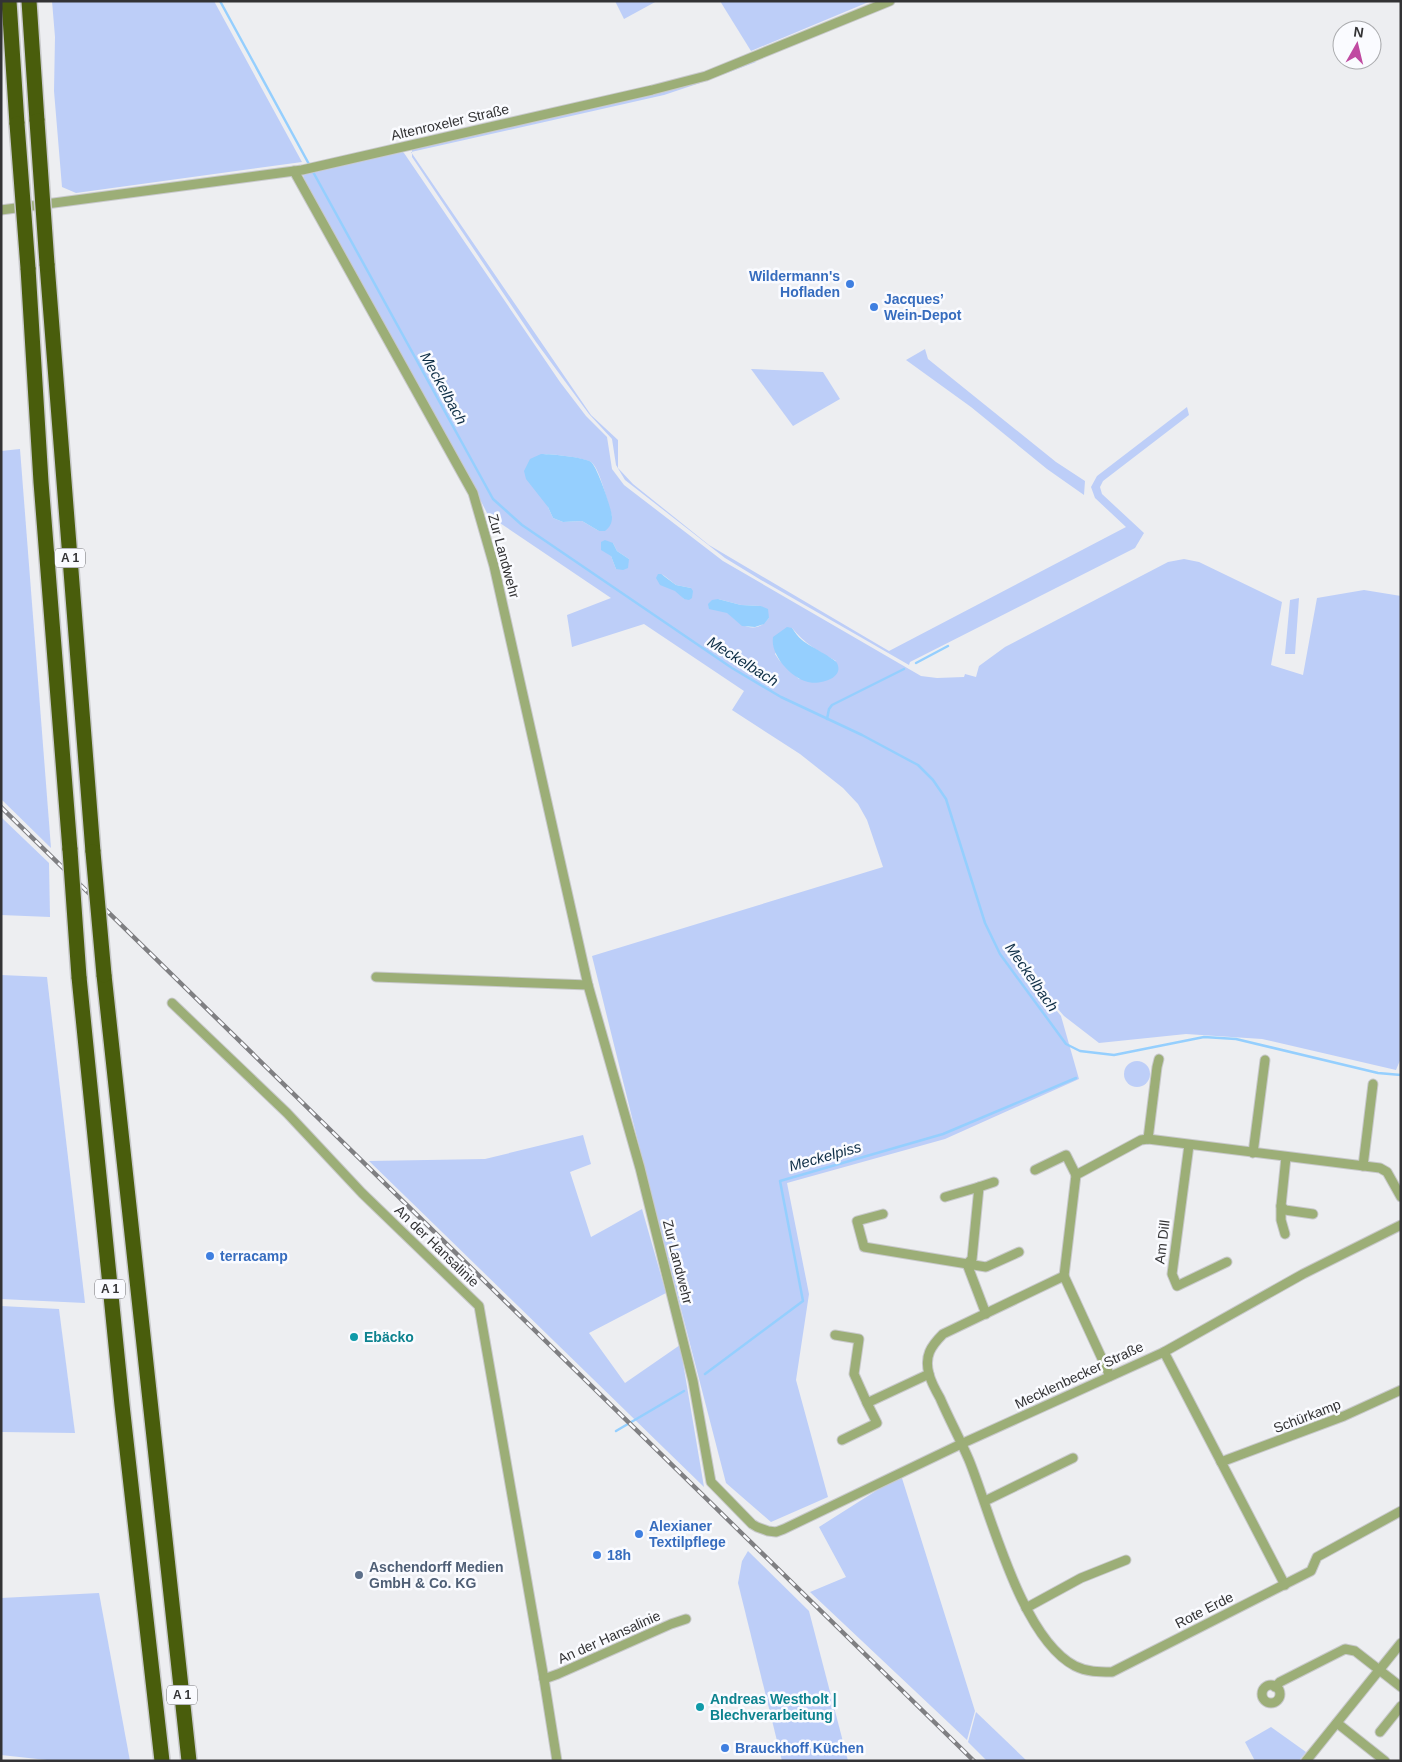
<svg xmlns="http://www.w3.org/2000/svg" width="1402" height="1762" font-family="Arial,sans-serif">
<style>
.green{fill:#bdcef8;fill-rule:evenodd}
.water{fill:#95cffe}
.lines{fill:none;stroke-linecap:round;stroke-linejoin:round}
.stream{stroke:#95cffe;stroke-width:2.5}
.minor-casing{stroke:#c8c9cb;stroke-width:11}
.motorway-casing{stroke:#c8c9cb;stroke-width:18}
.minor{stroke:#9cae77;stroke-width:9}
.motorway{stroke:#495d0c;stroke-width:15}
.rail-casing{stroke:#7f7f82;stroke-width:4.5}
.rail{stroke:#fafbff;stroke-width:2.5;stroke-dasharray:8;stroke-linecap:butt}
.motorway-bridge-casing{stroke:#c8c9cb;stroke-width:18;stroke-linecap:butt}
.motorway-bridge{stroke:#495d0c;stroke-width:15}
.shop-dot{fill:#3f7fe0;stroke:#fafbff;stroke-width:2}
.culture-dot{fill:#0f9aa8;stroke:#fafbff;stroke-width:2}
.service-dot{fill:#5c6f8a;stroke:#fafbff;stroke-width:2}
.labels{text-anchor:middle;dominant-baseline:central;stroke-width:5;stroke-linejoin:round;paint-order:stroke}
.shield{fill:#fafbff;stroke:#6f6f72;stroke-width:1}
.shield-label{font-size:12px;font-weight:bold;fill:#333335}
.street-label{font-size:14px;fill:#333335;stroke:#fafbff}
.shop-label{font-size:14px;font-weight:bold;fill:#366cbe;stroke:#fafbff;text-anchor:start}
.culture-label{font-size:14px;font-weight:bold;fill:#0d838f;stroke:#fafbff;text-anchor:start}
.service-label{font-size:14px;font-weight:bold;fill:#4e5e75;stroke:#fafbff;text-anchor:start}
.water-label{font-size:15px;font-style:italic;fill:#0f2f47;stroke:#fafbff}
</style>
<rect width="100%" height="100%" fill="#edeef1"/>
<g class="green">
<path d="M52 1H214L302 162 76 193 62 187 54 91 55 37Z"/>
<path d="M615 1H657L624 19Z"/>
<path d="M720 1H871L751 51Z"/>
<path d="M753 61 756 62 706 81 664 95 411 152 591 415 618 440V468L633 484 709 545 889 651 1126 527 1095 498 1091 487 1097 476 1187 407 1189 415 1103 481 1100 487 1102 494 1144 533 1135 548 910 662 909 665 761 580 725 558 625 480 616 465 612 439 589 414 536 342 412 157V147Z"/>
<path d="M400 150 404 153 560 382 586 416 607 437 612 469 624 485 723 561 921 676 937 678 964 677 965 674 976 677 979 666 1005 647 1168 562 1184 559 1199 562 1282 602 1271 665 1303 675 1317 598 1364 590 1401 596V1058L1396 1070 1262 1039 1186 1034 1099 1043 1064 1016 1014 958 1061 1016 1079 1079 945 1139 787 1183 809 1294 796 1380 828 1497 771 1522 726 1483 646 1174 592 956 883 867 867 820 858 804 843 788 800 754 732 710 744 691 644 624 572 647 567 615 611 598 488 515 465 470 306 184 303 175 306 172ZM541 454C552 454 582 457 591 462 600 468 608 505 612 516L599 531 582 521 563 522 553 518 548 507ZM613 543 617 551 629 559 616 569 611 556ZM662 574 676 585 691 588 684 599ZM718 599 741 605 761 606 769 618C751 642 728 615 718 599ZM792 628C804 643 819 652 836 661L799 679 779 660 775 654Z"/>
<path d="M925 349 928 359 1056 462 1085 481 1084 495 1047 469 971 407 906 360Z"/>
<path d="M751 369 823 372 840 399 793 426Z"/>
<path d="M20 449 51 848 1 799V451Z"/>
<path d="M1299 598 1295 654H1285L1290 600Z"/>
<path d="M1 817 49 863 50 917 1 915Z"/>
<path d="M1 975 47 977 85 1303 1 1299Z"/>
<circle cx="1137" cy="1074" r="13"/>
<path d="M583 1135 591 1164 570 1172 591 1237 642 1209 666 1293 589 1333 625 1383 680 1345 704 1487 369 1161 485 1159Z"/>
<path d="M1 1306 59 1309 75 1433 1 1432Z"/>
<path d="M901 1475 975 1711 967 1740 810 1592 846 1577 819 1527Z"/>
<path d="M748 1551 809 1611 848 1761H782L738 1583 742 1561Z"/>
<path d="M99 1593 130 1761H56L1 1755V1598Z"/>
<path d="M976 1712 1027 1761H987L968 1742Z"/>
<path d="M1271 1727 1306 1752 1299 1761H1255L1245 1742Z"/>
</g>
<g class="water">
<path d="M541 454C551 454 584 457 591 462 597 466 612 510 612 517 612 523 610 527 605 531H599L582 521 563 522 553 518 548 507 526 479 524 471 530 459Z"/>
<path d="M605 540 613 543 617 551 629 559 628 568 623 570 616 569 611 556 601 550V542Z"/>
<path d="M658 574H661L676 585 691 588 693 591 692 598 689 600 684 599 675 591 660 585 656 578Z"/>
<path d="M718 599 741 605 761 606 768 609 769 618 764 624 755 627 742 626 727 613 709 609 708 604 712 600Z"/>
<path d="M787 627 792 628C795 632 798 637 802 640 809 646 834 658 837 663 845 679 818 685 808 682 791 678 770 655 773 637Z"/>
</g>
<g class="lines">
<g class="stream">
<path d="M220 1 310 166"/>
<path d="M312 170 493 499 522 525 732 668 781 697 862 735 918 765 933 780 946 799 985 923 1000 954 1066 1044 1080 1051 1114 1055 1204 1037 1236 1039 1378 1073 1401 1075"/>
<path d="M916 663 948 646"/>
<path d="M827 719 829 709 832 705 904 669"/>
<path d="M705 1374 803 1301 780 1181 943 1134 1076 1078"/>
<path d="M616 1431 684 1391"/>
</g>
<g class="minor-casing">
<g id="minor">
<path d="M294 171 473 493 494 566 588 985 640 1168 693 1381 711 1482 752 1524 757 1527 768 1531 776 1532 784 1529 961 1444 1164 1352 1303 1274 1401 1225"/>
<path d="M1 210 302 170 652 90 706 76 890 1"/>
<path d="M376 977 588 985"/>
<path d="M172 1003 287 1113 362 1193 479 1306 544 1679"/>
<path d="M1148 1139 1157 1067 1159 1059"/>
<path d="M1189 1145 1172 1274 1177 1286 1227 1262"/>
<path d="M1253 1153 1265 1060"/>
<path d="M1286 1157 1281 1206 1285 1210 1313 1214"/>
<path d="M1363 1166 1373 1084"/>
<path d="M1035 1170 1066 1155 1076 1175"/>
<path d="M979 1187 994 1182"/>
<path d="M945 1197 979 1187 972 1259 967 1264 986 1314"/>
<path d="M1281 1206V1220L1285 1234"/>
<path d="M883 1214 857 1221 864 1247 986 1267 1019 1252"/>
<path d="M1064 1276 1076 1175 1141 1140 1148 1139 1380 1168 1387 1172 1401 1197"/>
<path d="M835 1335 859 1339 854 1374 867 1403"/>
<path d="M1164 1352 1285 1585"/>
<path d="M1110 1376 1064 1276 943 1334C931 1346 924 1356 929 1374 931 1382 936 1391 940 1398 949 1419 960 1439 969 1460 991 1514 1021 1638 1075 1666 1087 1672 1099 1672 1112 1672L1311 1571 1317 1557 1401 1511"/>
<path d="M842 1440 877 1423 867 1403 929 1374"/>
<path d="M1221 1462 1344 1416 1401 1390"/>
<path d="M985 1501 1073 1458"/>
<path d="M1026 1608 1081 1578 1126 1560"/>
<circle cx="1271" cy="1694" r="9"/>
<path d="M1275 1687 1280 1682 1345 1649 1355 1651 1401 1687"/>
<path d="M1337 1723 1385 1761"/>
<path d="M1380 1732 1401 1706"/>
<path d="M557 1761 544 1679 558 1674 671 1624 686 1619"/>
<path d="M1306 1761 1401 1643"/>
</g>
</g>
<g class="motorway-casing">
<g id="motorway">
<path d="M9 1 17 124"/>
<path d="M29 1 37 121"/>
<path d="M47 264 93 852"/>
<path d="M28 268 41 482 70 850"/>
<path d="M104 975 189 1761"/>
<path d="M79 977 122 1405 162 1761"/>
</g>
</g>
<use href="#minor" class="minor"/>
<use href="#motorway" class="motorway"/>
<g class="rail-casing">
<path id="rail" d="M1 807 974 1761"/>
</g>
<use href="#rail" class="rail"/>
<g class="motorway-bridge-casing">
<g id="motorway-bridge">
<path d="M37 121 47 264"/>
<path d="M17 124 28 268"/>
<path d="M70 850 79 977"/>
<path d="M93 852 104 975"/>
</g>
</g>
<use href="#motorway-bridge" class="motorway-bridge"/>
</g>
<g class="shop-dot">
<circle cx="850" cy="284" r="5"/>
<circle cx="874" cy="307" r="5"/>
<circle cx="210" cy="1256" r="5"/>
<circle cx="639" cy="1534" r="5"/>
<circle cx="597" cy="1555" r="5"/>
<circle cx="725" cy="1748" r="5"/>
</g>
<g class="culture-dot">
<circle cx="354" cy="1337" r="5"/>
<circle cx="700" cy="1707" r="5"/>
</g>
<circle class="service-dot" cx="359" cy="1575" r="5"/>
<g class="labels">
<g class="shield">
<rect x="55" y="548.5" width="30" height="19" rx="4"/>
<rect x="95" y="1279.5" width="30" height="19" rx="4"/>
<rect x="167" y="1685.5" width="30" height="19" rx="4"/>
</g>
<g class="shield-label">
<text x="70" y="558">A 1</text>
<text x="110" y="1289">A 1</text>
<text x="182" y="1695">A 1</text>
</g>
<g class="street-label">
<text transform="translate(450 122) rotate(-13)">Altenroxeler Straße</text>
<text transform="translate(504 556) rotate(75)">Zur Landwehr</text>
<text transform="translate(1162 1242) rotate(-83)">Am Dill</text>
<text transform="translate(437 1246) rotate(44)">An der Hansalinie</text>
<text transform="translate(678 1262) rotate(76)">Zur Landwehr</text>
<text transform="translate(1079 1375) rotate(-25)">Mecklenbecker Straße</text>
<text transform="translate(1307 1416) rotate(-21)">Schürkamp</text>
<text transform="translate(1204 1610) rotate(-27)">Rote Erde</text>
<text transform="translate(609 1637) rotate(-24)">An der Hansalinie</text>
</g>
<g class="shop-label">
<text x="840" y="276" text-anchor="end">Wildermann's<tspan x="840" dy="16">Hofladen</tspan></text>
<text x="884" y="299">Jacques’<tspan x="884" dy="16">Wein-Depot</tspan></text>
<text x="220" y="1256">terracamp</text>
<text x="649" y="1526">Alexianer<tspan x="649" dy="16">Textilpflege</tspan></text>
<text x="607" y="1555">18h</text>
<text x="735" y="1748">Brauckhoff Küchen</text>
</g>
<g class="culture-label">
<text x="364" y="1337">Ebäcko</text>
<text x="710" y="1699">Andreas Westholt |<tspan x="710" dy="16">Blechverarbeitung</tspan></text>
</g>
<g class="service-label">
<text x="369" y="1567">Aschendorff Medien<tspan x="369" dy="16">GmbH &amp; Co. KG</tspan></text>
</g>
<g class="water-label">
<text transform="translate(444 388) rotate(61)">Meckelbach</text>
<text transform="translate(743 661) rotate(32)">Meckelbach</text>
<text transform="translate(1032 977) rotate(55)">Meckelbach</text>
<text transform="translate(825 1156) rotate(-16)">Meckelpiss</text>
</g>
</g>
<rect width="1402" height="1762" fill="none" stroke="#333335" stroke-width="5"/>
<g transform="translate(1357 45) rotate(8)"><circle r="24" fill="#fafbff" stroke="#aaabae"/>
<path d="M0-4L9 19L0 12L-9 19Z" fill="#c04aa1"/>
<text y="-8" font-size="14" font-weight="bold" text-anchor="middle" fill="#333335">N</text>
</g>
</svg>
